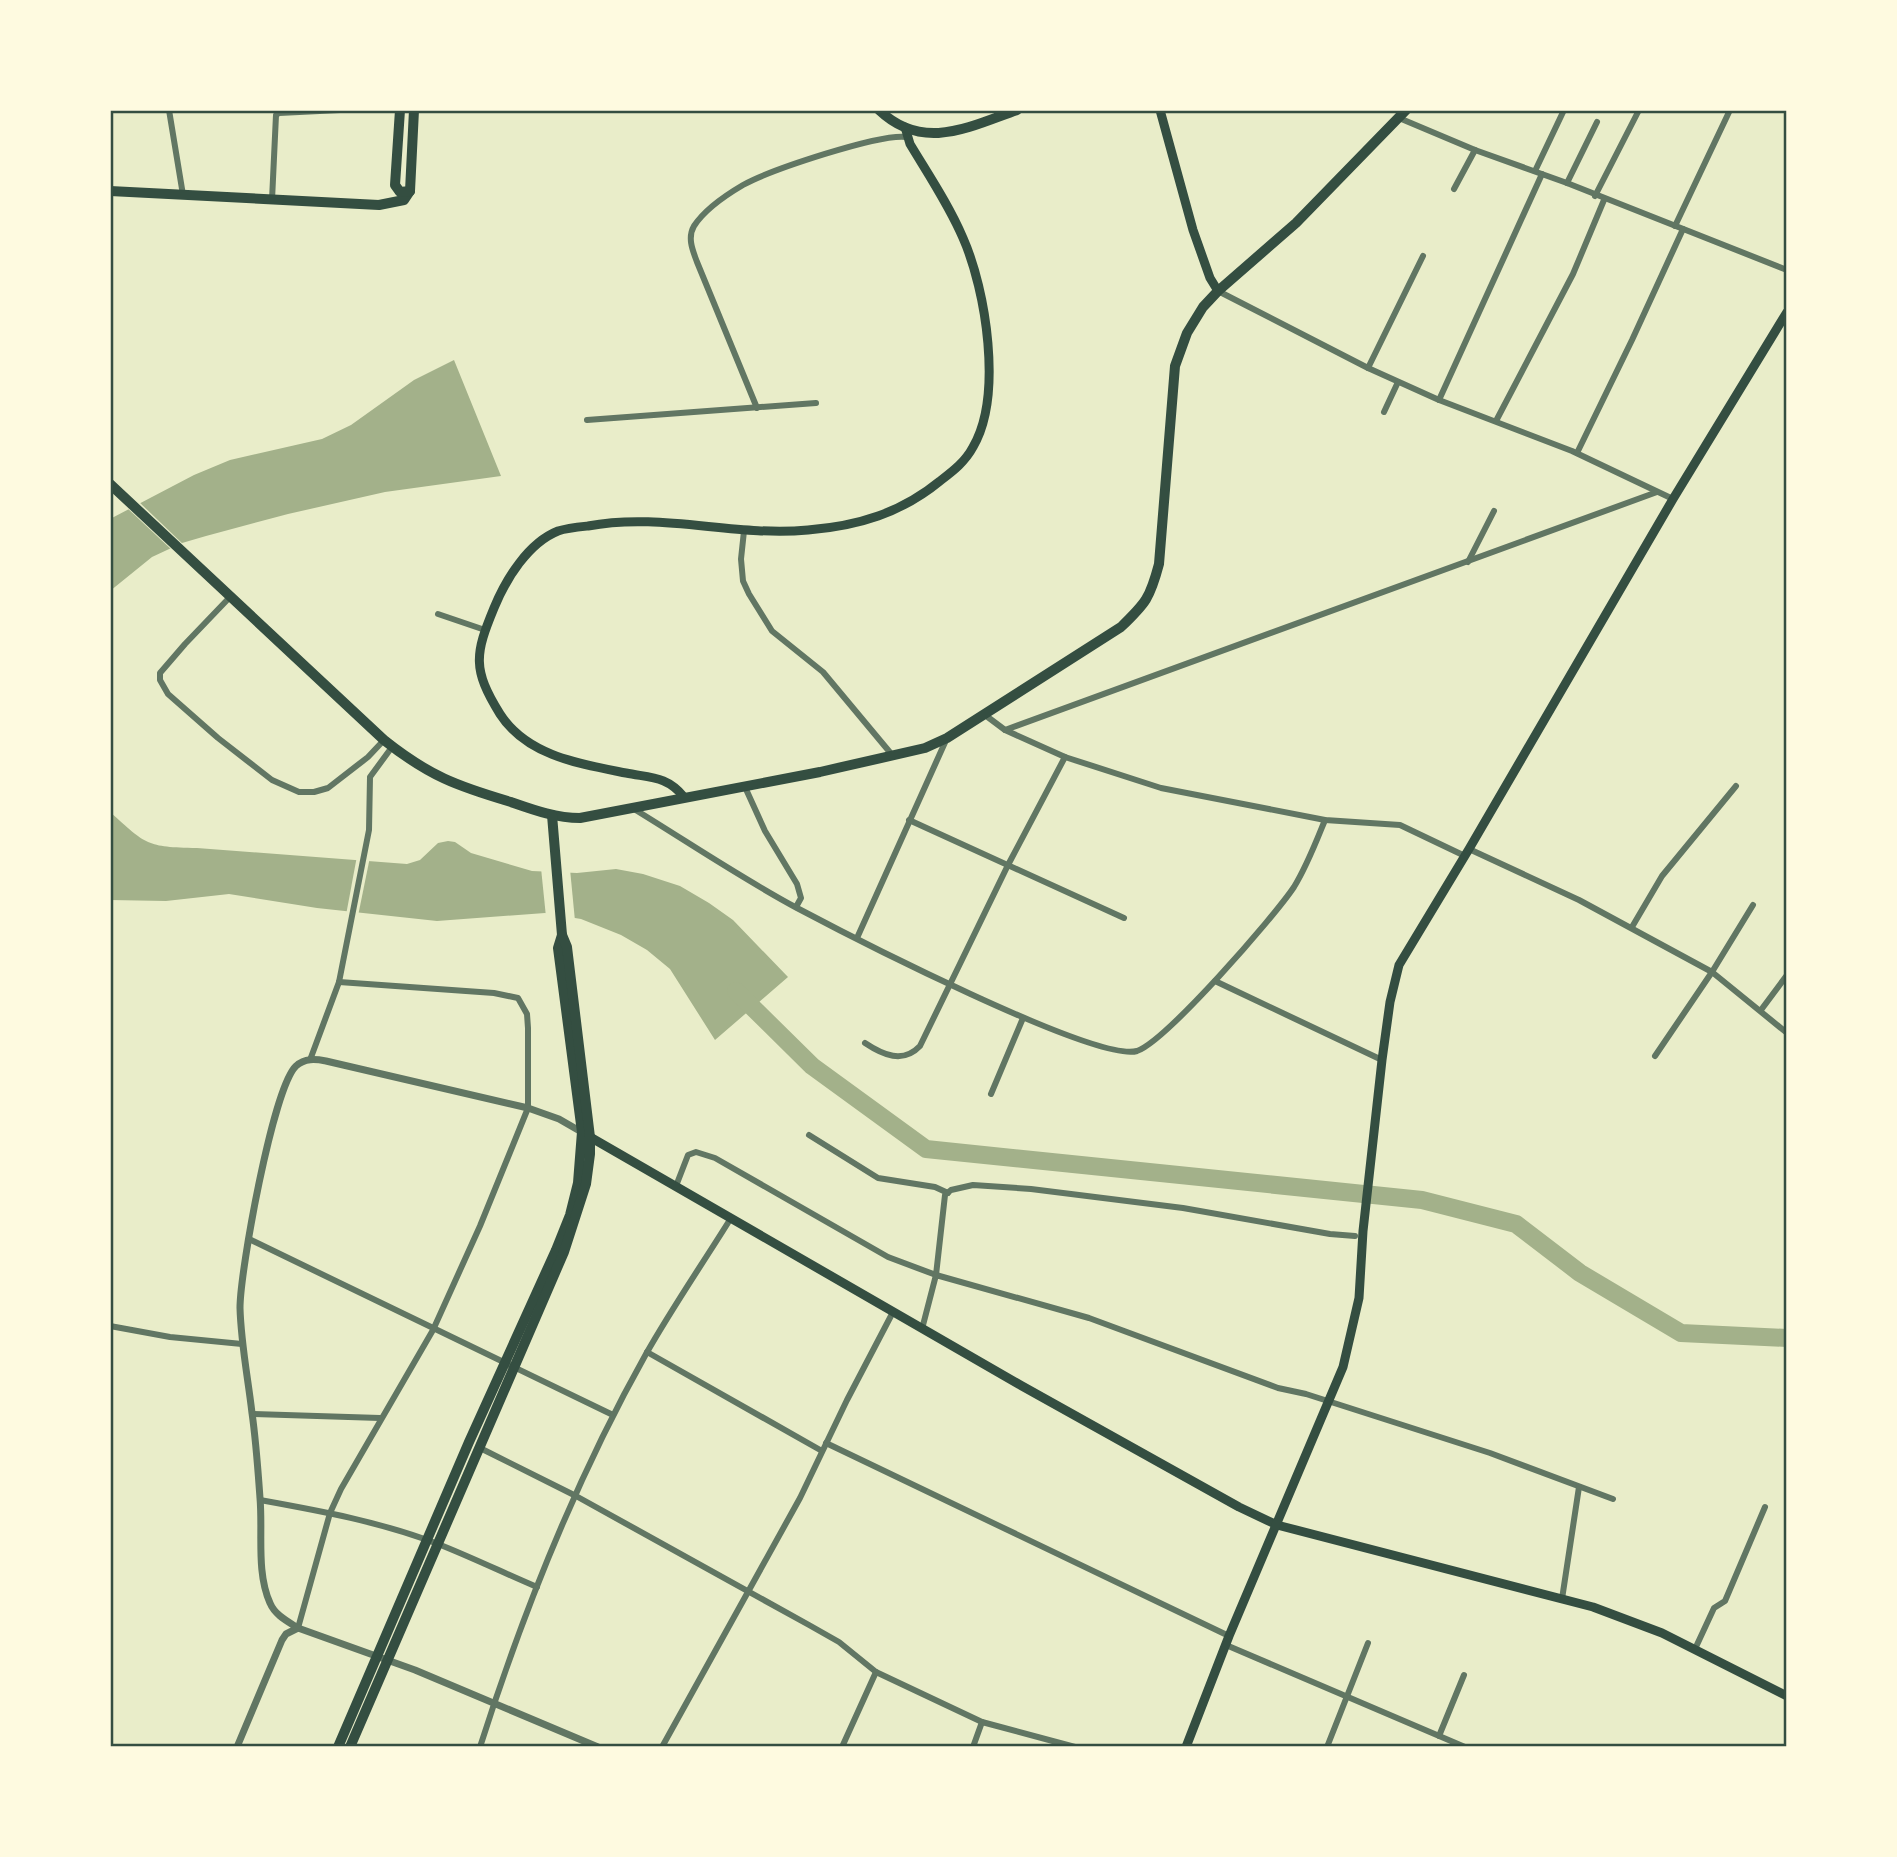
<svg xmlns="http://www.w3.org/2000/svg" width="1897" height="1857" font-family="'Alegreya Sans',sans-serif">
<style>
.water{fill:#a3b18a}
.pier{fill:#e9edc9}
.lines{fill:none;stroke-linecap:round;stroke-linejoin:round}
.river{stroke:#a3b18a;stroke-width:18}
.minor{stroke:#617663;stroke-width:6}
.tertiary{stroke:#617663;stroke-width:7}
.secondary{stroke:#344e41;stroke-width:9}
.primary{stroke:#344e41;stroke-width:10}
.trunk{stroke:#344e41;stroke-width:10}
.neatline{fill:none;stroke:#344e41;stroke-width:2.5}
</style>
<rect width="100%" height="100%" fill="#e9edc9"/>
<g class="water">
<path d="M454 360 501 476 385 492 288 514 206 536 182 543 152 557 110 591V519L194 475 230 460 322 439 351 425 414 380Z"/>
<path d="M110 812C147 845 146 847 197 848L407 864 420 860 438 843 448 841 455 842 471 853 532 871 577 873 616 869 643 874 680 886 709 903 733 920 788 977 715 1040 670 969 647 950 621 935 581 919 545 913 437 921 317 908 229 894 166 901 110 900Z"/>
</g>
<g class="pier">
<path d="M137 500 185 546 173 551 125 506Z"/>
<path d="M357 856 370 857 358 916 346 915Z"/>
<path d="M541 868 570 869 575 921 546 917Z"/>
</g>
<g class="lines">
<path class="river" d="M736 991 812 1066 926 1149 1422 1200 1516 1224 1580 1273 1681 1333 1787 1338"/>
<g class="minor">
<path d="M169 110 183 195"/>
<path d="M1399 118 1475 150 1567 183 1787 270"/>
<path d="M1535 171 1564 110"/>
<path d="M1567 183 1597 122"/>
<path d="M1454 189 1475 150"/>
<path d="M1595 196 1639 110"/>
<path d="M272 200 276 115 279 113 340 110"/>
<path d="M1675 226 1730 110"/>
<path d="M1218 291 1368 368 1439 400 1572 451 1673 499"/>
<path d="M1368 368 1423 256"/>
<path d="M1439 400 1542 174"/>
<path d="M757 408 697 262C693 251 687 238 694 226 705 209 726 195 743 185 770 170 880 133 907 137"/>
<path d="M1384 412 1398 382"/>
<path d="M587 420 816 403"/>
<path d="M1496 421 1573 274 1604 200"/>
<path d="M1577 453 1632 340 1683 229"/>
<path d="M744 531 741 559 743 581 749 594 772 631 823 672 893 756"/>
<path d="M1468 562 1494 511"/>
<path d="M230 597 185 644 160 673V680L168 694 218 738 272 780 299 792H314L328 788 368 757 384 740"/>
<path d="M438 614 485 630"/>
<path d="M985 715 1005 730 1065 757 1161 788 1325 820 1400 825 1465 856"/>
<path d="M1005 730 1657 492"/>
<path d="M745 787 765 831 797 884 801 898 796 907"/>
<path d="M634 809C688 842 741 878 797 908 846 934 1096 1063 1137 1051 1166 1041 1274 917 1294 887 1307 866 1316 842 1325 820"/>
<path d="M909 820 1124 918"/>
<path d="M1469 849 1579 900 1712 972 1787 1033"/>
<path d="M1632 927 1662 876 1736 786"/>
<path d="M857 938 947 738"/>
<path d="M1215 981 1382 1060"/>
<path d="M1761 1010 1787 975"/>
<path d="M865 1043C883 1055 903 1064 920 1046L1008 865 1065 757"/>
<path d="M1655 1056 1712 972 1753 905"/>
<path d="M310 1060 339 982 369 830 370 777 392 747"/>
<path d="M991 1094 1023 1018"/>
<path d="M809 1135 878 1178 935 1187 948 1193"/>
<path d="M676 1186 688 1155 696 1152 715 1158 888 1257 936 1275 945 1195 951 1190 973 1185 1031 1189 1183 1208 1330 1234 1355 1236"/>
<path d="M249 1239 613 1415"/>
<path d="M110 1326 170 1337 242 1344"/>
<path d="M922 1329 936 1275 1089 1318 1278 1388 1306 1394 1490 1453 1613 1499"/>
<path d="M647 1352 822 1451"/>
<path d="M252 1414 380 1418"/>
<path d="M826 1443 1229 1636"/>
<path d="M480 1448 576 1496 809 1625 839 1642 876 1672 982 1722 1075 1747"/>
<path d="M260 1500C321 1511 381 1522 438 1544 471 1557 504 1573 537 1587"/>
<path d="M1562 1599 1579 1487"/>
<path d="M298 1628 330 1513 341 1489 433 1330 480 1226 528 1108V1028L527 1014 518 998 494 993 339 982"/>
<path d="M1226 1645 1465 1747"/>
<path d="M1695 1649 1714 1608 1725 1601 1765 1507"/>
<path d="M1439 1736 1464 1675"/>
<path d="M480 1747C523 1612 577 1477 646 1354 672 1308 703 1263 731 1218"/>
<path d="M662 1747 800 1498 847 1400 893 1312"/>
<path d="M842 1747 876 1672"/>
<path d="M973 1747 982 1722"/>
<path d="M1327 1747 1368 1643"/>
</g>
<g class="tertiary">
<path d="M585 1134 559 1119 528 1108 326 1061C315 1059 305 1058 296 1066 273 1088 240 1271 240 1308 241 1344 248 1378 252 1413 256 1441 258 1470 260 1498 263 1532 256 1572 270 1603 275 1615 287 1621 298 1628L415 1670 598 1747"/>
<path d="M237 1747 282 1640 286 1634 298 1628"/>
</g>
<g class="secondary">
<path d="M1160 110 1193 230 1210 278 1218 291"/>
<path d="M684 797C667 776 651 778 626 773 580 764 527 756 500 714 472 669 475 654 494 608 506 579 528 543 558 531 567 528 578 527 588 526 661 512 734 537 808 530 858 526 901 513 940 481 953 471 965 462 973 447 1003 396 986 290 963 238 949 205 928 174 910 144L905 127"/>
<path d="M590 1137 1022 1386 1239 1507 1277 1525 1593 1607 1662 1633 1787 1696"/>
<path d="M1186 1747 1229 1636 1343 1367 1359 1298 1363 1231 1382 1060 1390 1002 1399 965 1469 849 1673 499 1787 312"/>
</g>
<g class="primary">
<path d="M110 191 379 205 404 200 410 191"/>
<path d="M110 484 384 740C429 776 457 786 511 802 534 810 556 818 580 818L820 772 925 748 947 738 1121 627C1146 603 1150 598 1159 564L1175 366 1187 333 1203 307 1218 291 1296 223 1406 110"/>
<path d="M338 1747 469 1442 556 1250 570 1215 578 1183 582 1132 558 948 562 935 552 815"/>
<path d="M350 1747 564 1252 586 1184 590 1154V1137L567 947 562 935"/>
</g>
<g class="trunk">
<path d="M400 110 395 185 400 192 410 191 414 110"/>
<path d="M879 110C923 152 969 127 1017 110"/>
</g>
</g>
<rect width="1897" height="1857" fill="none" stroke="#fefae0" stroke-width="224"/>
<rect x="112" y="112" width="1673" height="1633" class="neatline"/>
</svg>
